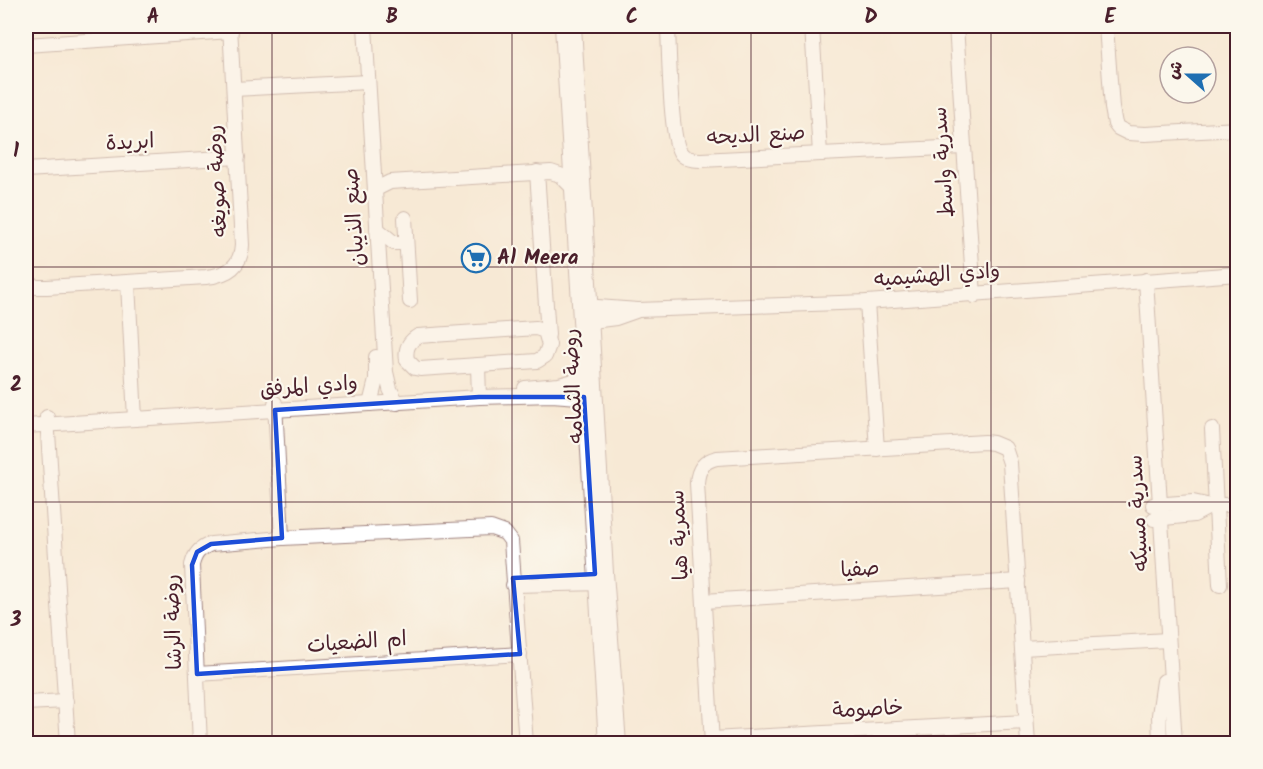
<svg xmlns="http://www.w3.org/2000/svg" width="1263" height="769" font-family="Kalam,'Playpen Sans Arabic',sans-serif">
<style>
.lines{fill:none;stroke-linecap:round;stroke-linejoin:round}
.minor-casing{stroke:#a08480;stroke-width:16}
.minor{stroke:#fff;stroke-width:14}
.marked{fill:none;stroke:#1d4ed8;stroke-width:4.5;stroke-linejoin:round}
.grid{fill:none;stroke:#4a1f2b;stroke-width:1.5;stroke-opacity:0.55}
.labels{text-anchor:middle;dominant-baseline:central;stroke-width:4.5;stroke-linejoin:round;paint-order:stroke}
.street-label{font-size:21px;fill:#4a1f2b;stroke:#fbf7ec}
.poi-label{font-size:21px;font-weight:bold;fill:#4a1f2b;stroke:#fbf7ec;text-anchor:start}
.neatline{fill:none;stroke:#4a1f2b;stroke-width:2}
.grid-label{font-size:20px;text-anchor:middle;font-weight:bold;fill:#4a1f2b}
</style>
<rect width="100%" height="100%" fill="#fbf7ec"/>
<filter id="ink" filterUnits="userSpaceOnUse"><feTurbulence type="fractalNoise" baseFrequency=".0167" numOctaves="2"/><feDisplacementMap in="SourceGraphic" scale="12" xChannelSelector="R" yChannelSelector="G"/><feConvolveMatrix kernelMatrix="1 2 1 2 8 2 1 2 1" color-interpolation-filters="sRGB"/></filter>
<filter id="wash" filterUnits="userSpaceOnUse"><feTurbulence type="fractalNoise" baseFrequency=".008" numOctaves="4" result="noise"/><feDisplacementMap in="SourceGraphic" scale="24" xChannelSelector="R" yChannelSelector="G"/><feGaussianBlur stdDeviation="1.35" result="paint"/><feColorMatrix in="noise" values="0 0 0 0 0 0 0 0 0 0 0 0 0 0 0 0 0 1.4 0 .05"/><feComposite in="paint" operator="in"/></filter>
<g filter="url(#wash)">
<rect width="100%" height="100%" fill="#f7e9d5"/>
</g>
<g filter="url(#ink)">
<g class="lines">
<g class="minor-casing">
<g id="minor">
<path d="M365 26 386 372 390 389 397 403"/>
<path d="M562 26 606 744"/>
<path d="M574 26 606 573 619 744"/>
<path d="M668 26C669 48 670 137 680 152 684 159 693 160 701 160L963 147"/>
<path d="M812 26 820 154"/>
<path d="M956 26 974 296"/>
<path d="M1106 26 1112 108 1115 124 1118 128 1128 133 1145 134 1238 129"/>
<path d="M26 45 231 31"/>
<path d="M234 89 368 82"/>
<path d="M26 170 238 157"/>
<path d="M537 172 548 335"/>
<path d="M374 193 376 189 390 182 551 172 560 175 571 186"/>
<path d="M405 218 410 301"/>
<path d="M377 229 394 243H406"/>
<path d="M1146 280 1175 744"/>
<path d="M26 281 36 287H47L206 277C227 275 241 267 242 245L230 26"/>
<path d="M128 283 135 419"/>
<path d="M867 302 877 449"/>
<path d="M584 306 638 310 867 302 1238 274"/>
<path d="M584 322 616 318 636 311"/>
<path d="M536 328 545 331 549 345 545 356 537 361 420 369 415 368 407 360C405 349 408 342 418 336Z"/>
<path d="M478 366 479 397"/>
<path d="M525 388 559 385 589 377"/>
<path d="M275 403 282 538"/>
<path d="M370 404 376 380V357"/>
<path d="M47 417 68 744"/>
<path d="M26 426 479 397 552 395 592 398"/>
<path d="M1212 429 1220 585"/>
<path d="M1153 505 1193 502 1211 506 1238 504"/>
<path d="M1154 519 1194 515 1211 506"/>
<path d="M513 585 604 583"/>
<path d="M704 601 1018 581"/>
<path d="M1022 648 1168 640"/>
<path d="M197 674 520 654"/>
<path d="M26 703 66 701"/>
<path d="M712 739 1026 722"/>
<path d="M200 744 192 565C195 553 199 549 211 544L282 538 491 528 505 533 511 541 526 744"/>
<path d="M712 744 697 483C698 469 703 461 717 458L985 442 993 443 1005 448 1010 463 1028 744"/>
<path d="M1160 744 1159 715 1164 681"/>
</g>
</g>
<use href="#minor" class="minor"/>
</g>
</g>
<path d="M0 0H1263V769H0ZM479 397H584L595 574 513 578 520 654 197 674 192 565 197 552 211 544 282 538 275 410Z" fill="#f7e9d5" fill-opacity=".55" fill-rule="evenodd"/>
<path class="marked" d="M479 397H584L595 574 513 578 520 654 197 674 192 565 197 552 211 544 282 538 275 410Z"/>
<path class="grid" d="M272 26V744M512 26V744M751 26V744M991 26V744M26 267H1238M26 502H1238"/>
<defs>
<g id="supermarket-ring" transform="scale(1.5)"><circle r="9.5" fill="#fbf7ec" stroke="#1f6fb2" stroke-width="1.5"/><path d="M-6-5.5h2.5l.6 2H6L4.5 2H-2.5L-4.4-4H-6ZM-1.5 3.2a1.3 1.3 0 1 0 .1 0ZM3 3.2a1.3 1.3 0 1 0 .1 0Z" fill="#1f6fb2"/></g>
</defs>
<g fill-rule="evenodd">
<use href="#supermarket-ring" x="476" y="258"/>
</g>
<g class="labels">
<g class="street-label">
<text transform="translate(756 136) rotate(-3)">صنع الديحه</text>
<text transform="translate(130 143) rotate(-3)">ابريدة</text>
<text transform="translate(944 162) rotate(-94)">سدرية واسط</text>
<text transform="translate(218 181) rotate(-93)">روضة صويغه</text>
<text transform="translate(355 217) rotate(-94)">صنع الذيبان</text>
<text transform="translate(937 276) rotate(-4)">وادي الهشيميه</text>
<text transform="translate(574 386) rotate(-93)">روضة الثمامه</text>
<text transform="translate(309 387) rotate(-4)">وادي المرفق</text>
<text transform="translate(1139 513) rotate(-93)">سدرية مسيكه</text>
<text transform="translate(680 535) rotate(-93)">سمرية هيا</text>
<text transform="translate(860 570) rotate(-4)">صفيا</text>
<text transform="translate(174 622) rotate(-92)">روضة الرشا</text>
<text transform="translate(357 643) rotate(-4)">ام الضعيات</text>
<text transform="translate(868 710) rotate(-3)">خاصومة</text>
</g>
<g class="poi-label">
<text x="497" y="258">Al Meera</text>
</g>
</g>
<rect width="1263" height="769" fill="none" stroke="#fbf7ec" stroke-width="66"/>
<g transform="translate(1188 75) rotate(291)"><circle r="28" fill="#fbf7ec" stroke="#b4a19f" stroke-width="1.5"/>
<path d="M0-4.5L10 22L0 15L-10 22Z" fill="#1f6fb2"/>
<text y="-9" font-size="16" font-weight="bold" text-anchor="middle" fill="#4a1f2b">ش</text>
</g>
<rect x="33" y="33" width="1197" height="703" class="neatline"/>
<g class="grid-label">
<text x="153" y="23">A</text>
<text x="392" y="23">B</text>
<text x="632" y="23">C</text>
<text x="871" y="23">D</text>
<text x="1110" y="23">E</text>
<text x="16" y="157">1</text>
<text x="16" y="391">2</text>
<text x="16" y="626">3</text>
</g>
</svg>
